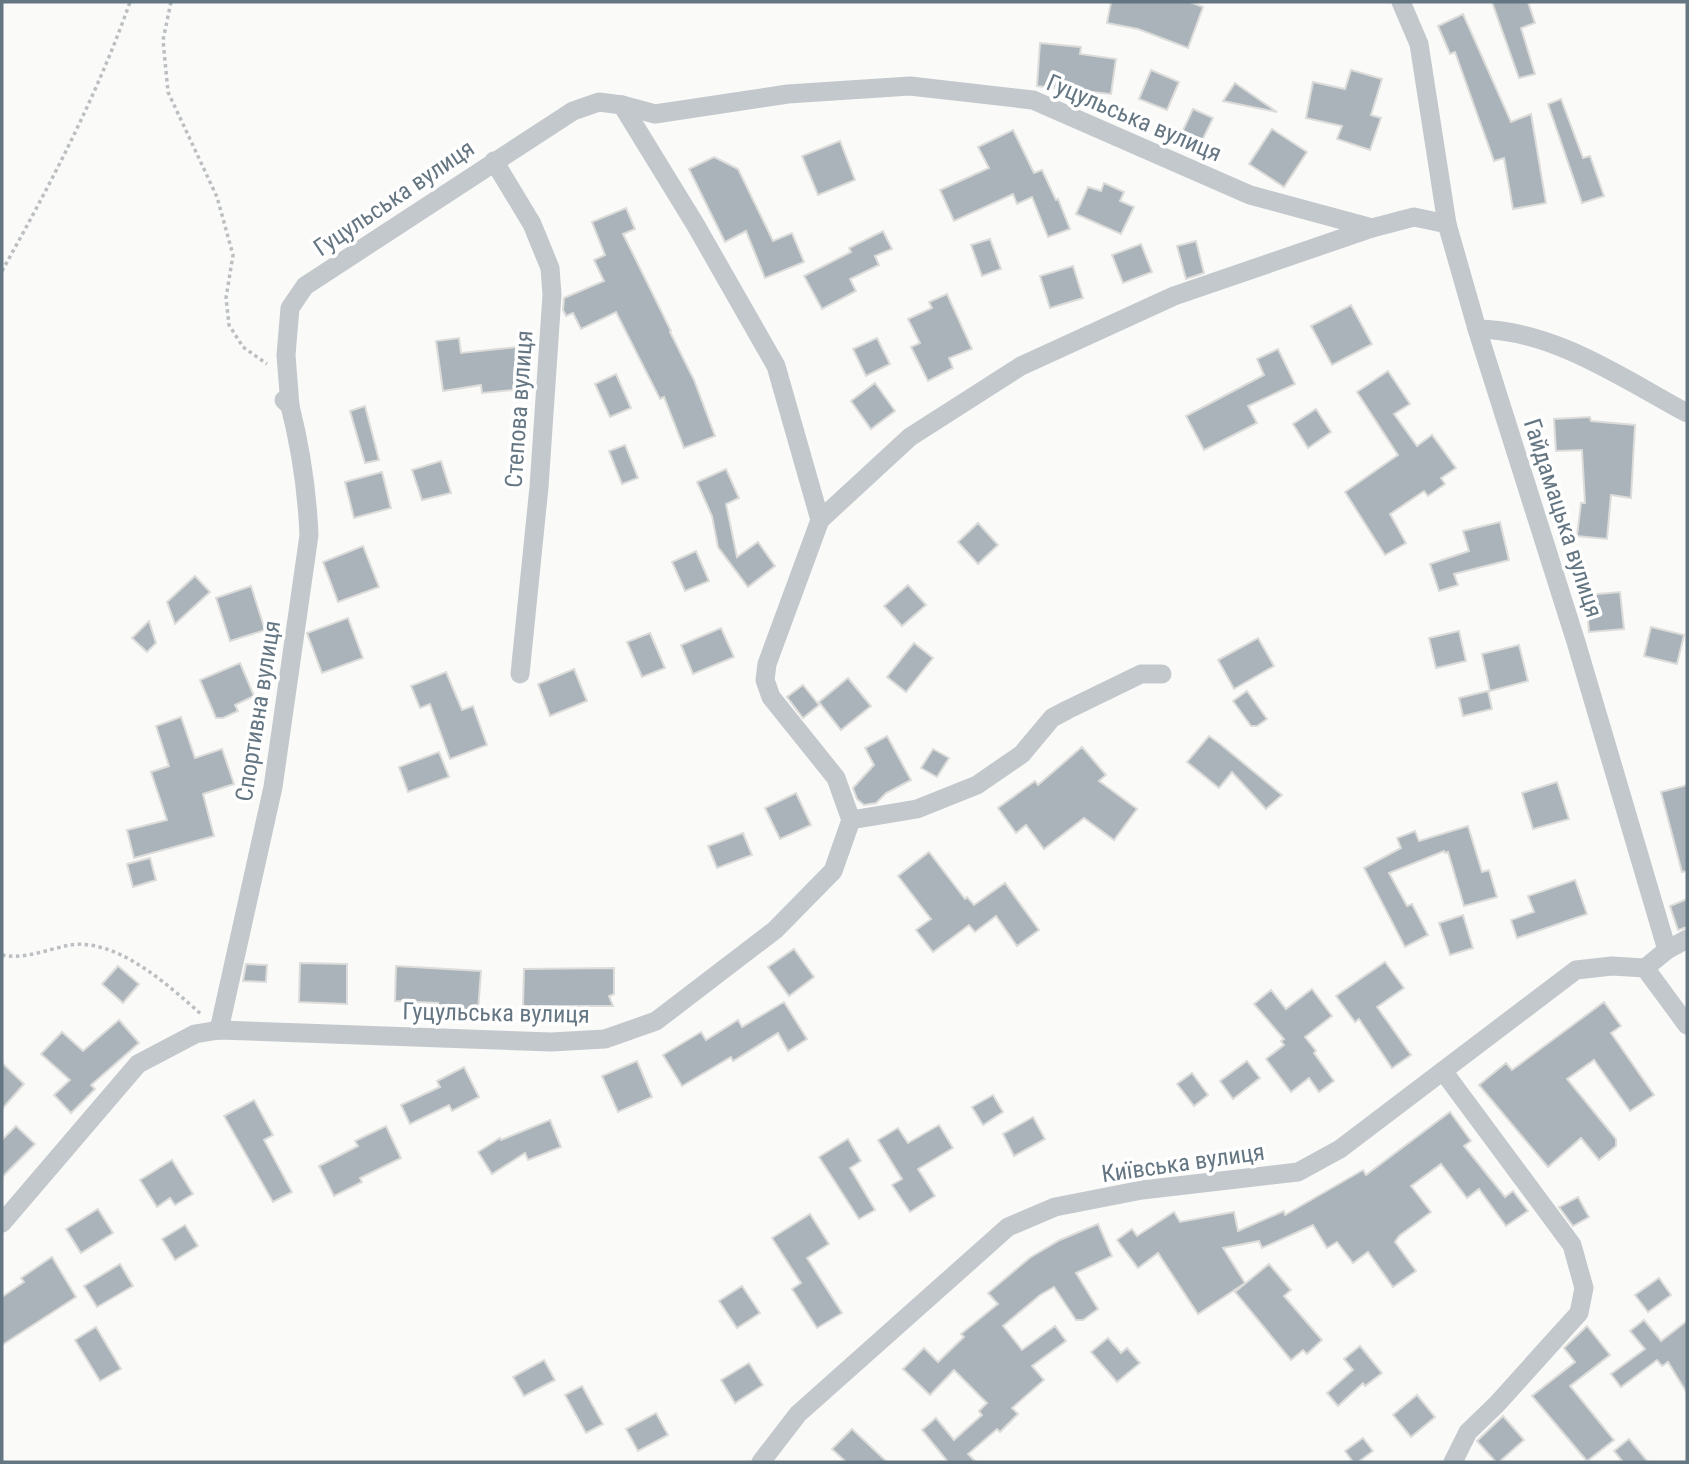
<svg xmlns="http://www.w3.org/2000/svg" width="1689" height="1464" font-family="'Roboto Condensed',sans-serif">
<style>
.building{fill:#aab3b9;stroke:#dcdcda;stroke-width:2}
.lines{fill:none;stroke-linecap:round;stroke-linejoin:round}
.path{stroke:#bbbfc2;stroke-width:3.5;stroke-dasharray:3.5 3.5;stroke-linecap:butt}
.minor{stroke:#c3c8cc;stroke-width:19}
.labels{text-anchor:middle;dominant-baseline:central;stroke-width:7;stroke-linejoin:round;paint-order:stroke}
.street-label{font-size:24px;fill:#657683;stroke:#fff}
</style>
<rect width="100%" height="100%" fill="#fafaf8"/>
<g class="building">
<path d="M1111 2H1190L1203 7 1188 48 1138 29 1107 23Z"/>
<path d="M1492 2H1528L1535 23 1521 28 1535 74 1519 78Z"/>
<path d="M1463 14 1511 122 1531 114 1546 203 1513 209 1504 158 1494 161 1455 52 1450 54 1438 26Z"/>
<path d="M1040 43 1081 47 1080 54 1116 59 1111 94 1037 86Z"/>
<path d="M1151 70 1179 82 1167 110 1139 99Z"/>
<path d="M1351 70 1382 79 1371 115 1381 118 1370 150 1337 139 1342 126 1306 118 1313 82 1345 89Z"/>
<path d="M1235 83 1277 112 1223 101Z"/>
<path d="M1561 99 1583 158 1590 156 1604 196 1582 203 1548 104Z"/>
<path d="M1193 109 1213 118 1195 155 1176 145Z"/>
<path d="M1272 129 1307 152 1284 187 1249 164Z"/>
<path d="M1013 130 1034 173 1042 170 1056 200 1058 199 1070 229 1048 237 1032 197 1017 204 1013 194 954 221 940 190 989 168 978 147Z"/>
<path d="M840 141 855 180 818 195 802 156Z"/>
<path d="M714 157 738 169 773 241 792 233 804 262 765 278 746 231 725 242 689 169Z"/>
<path d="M1104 183 1124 192 1120 201 1134 207 1121 234 1076 214 1088 187 1101 191Z"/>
<path d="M626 208 635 229 623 234 671 331 670 332 694 380 715 436 684 448 664 397 660 399 616 312 581 329 573 313 566 316 563 310 564 298 604 281 594 260 605 255 592 222Z"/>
<path d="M883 231 892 249 875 256 879 265 850 279 856 291 822 309 804 276 851 252 849 248Z"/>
<path d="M990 239 1001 269 982 276 971 245Z"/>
<path d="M1196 241 1204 273 1186 279 1177 246Z"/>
<path d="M1141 244 1152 272 1123 283 1112 255Z"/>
<path d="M1073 266 1083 298 1050 308 1040 276Z"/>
<path d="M947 294 972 349 949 358 953 368 928 381 911 347 920 343 908 319 932 308 929 302Z"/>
<path d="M1351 305 1372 344 1332 365 1311 326Z"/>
<path d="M459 338 461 353 517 347 522 389 482 393 481 385 443 391 436 341Z"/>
<path d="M877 338 890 364 866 376 853 349Z"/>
<path d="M1278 349 1295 384 1248 406 1257 423 1204 450 1186 416 1264 375 1257 359Z"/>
<path d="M1388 371 1410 404 1394 414 1417 446 1432 435 1456 468 1441 478 1445 484 1428 496 1424 491 1390 514 1406 543 1385 555 1345 492 1398 455 1357 392Z"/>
<path d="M616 374 631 408 610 417 595 384Z"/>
<path d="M875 383 895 411 871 429 851 401Z"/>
<path d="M365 406 379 460 365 463 350 411Z"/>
<path d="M1316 409 1331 432 1308 448 1293 424Z"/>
<path d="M1590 417 1591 421 1635 425 1631 498 1611 495 1607 539 1577 536 1581 503H1585L1582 450 1556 451 1554 419Z"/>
<path d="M625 445 638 478 622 484 609 451Z"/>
<path d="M441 461 451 493 422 500 412 470Z"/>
<path d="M726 469 739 498 726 504 737 557 758 542 775 566 748 587 718 547 712 516 697 482Z"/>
<path d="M382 472 391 508 354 518 345 482Z"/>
<path d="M1500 522 1509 560 1454 574 1458 585 1439 591 1430 564 1469 551 1463 531Z"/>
<path d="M978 523 998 545 978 564 958 542Z"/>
<path d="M363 546 379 587 338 602 323 562Z"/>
<path d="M696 551 709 581 685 591 672 562Z"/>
<path d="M195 576 210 592 175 624 167 602Z"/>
<path d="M908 585 926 605 902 626 884 606Z"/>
<path d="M251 586 265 630 230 641 216 598Z"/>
<path d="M1620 592 1624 629 1589 632 1586 595Z"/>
<path d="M348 618 363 658 322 673 307 633Z"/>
<path d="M149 621 156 643 147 652 132 638Z"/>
<path d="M1651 627 1684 635 1677 664 1644 656Z"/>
<path d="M721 628 734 657 693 674 681 645Z"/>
<path d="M1459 631 1466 661 1436 668 1429 638Z"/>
<path d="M650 633 665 668 642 677 627 642Z"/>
<path d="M1258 638 1274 666 1234 689 1218 660Z"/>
<path d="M914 643 933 658 906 692 887 677Z"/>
<path d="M1519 645 1528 681 1490 691 1482 654Z"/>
<path d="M240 663 254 696 235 705 238 711 223 718H216L200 680Z"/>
<path d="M574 669 587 701 550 716 538 684Z"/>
<path d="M446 672 462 710 473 706 487 745 450 759 430 704 420 708 411 686Z"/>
<path d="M848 678 871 706 841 730 819 702Z"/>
<path d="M803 685 819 705 803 718 787 697Z"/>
<path d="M1247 691 1267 719 1257 726H1251L1233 701Z"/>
<path d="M1488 691 1492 709 1463 716 1459 698Z"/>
<path d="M181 717 195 758 222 749 234 784 203 794 214 836 134 858 127 830 167 820 151 772 169 766 156 726Z"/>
<path d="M887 736 911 780 886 793 876 803 864 805 857 799 853 788 874 765 865 748Z"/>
<path d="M1209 736 1220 744 1282 795 1266 809 1232 772 1219 788 1187 762Z"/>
<path d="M1082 747 1106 775 1099 781 1137 809 1114 840 1084 818 1044 849 1026 825 1016 833 998 808 1035 781 1038 785Z"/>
<path d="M933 749 949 758 937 777 921 768Z"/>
<path d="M439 752 449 777 408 792 399 767Z"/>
<path d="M1557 782 1569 819 1533 829 1522 793Z"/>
<path d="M1687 785V871L1682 872 1661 792Z"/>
<path d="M796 793 811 825 780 839 765 808Z"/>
<path d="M1468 826 1482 872 1489 870 1497 897 1464 906 1448 852 1445 853 1444 851 1389 873 1407 906 1412 904 1428 935 1405 947 1364 868 1401 848 1397 838 1415 831 1419 841Z"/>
<path d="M743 833 752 855 717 868 708 846Z"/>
<path d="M929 852 965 899 967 897 974 905 1005 883 1039 930 1017 946 996 916 975 932 969 925 933 952 916 930 931 919 898 876Z"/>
<path d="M150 858 156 880 133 887 127 864Z"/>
<path d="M1575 880 1587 914 1517 938 1511 920 1534 912 1528 896Z"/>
<path d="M1687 899V927L1678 930 1670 906Z"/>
<path d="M1463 915 1473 948 1450 955 1439 923Z"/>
<path d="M794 949 814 977 789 996 768 967Z"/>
<path d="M1385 962 1404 988 1377 1007 1411 1055 1392 1068 1359 1019 1355 1022 1336 996Z"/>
<path d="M300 963 347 964V1004L299 1002Z"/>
<path d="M246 964 267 965 266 982 243 981Z"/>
<path d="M118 966 139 984 123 1003 102 984Z"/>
<path d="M396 966 481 971 478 1011 438 1008V1003L395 1001Z"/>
<path d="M614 968V994L609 996 613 1006H523L524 969Z"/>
<path d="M1312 989 1332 1016 1305 1037 1316 1051 1314 1053 1334 1081 1319 1092 1309 1078 1291 1092 1266 1059 1284 1045 1281 1041 1284 1039 1254 1004 1271 990 1286 1009Z"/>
<path d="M784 1002 807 1039 788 1051 778 1033 733 1061 731 1057 682 1086 663 1055 701 1032 706 1040 738 1020 742 1027Z"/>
<path d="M1604 1002 1621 1026 1611 1033 1654 1095 1630 1111 1594 1060 1567 1079 1616 1139V1146L1599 1160 1581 1138 1548 1167 1479 1085 1506 1063 1512 1070Z"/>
<path d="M119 1020 139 1043 91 1085 95 1089 71 1113 54 1095 70 1080 41 1054 62 1032 83 1051Z"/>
<path d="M637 1061 652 1097 618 1112 602 1076Z"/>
<path d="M1247 1061 1260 1078 1233 1099 1220 1081Z"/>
<path d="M2 1063 24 1084 2 1109Z"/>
<path d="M464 1067 479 1097 452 1111 449 1105 410 1124 401 1105 440 1087 437 1081Z"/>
<path d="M1192 1073 1208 1095 1194 1106 1177 1084Z"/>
<path d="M993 1095 1003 1112 983 1125 972 1107Z"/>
<path d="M254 1100 273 1135 264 1140 292 1192 273 1202 224 1116Z"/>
<path d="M1450 1112 1471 1141 1464 1146 1505 1197 1513 1191 1528 1211 1506 1226 1479 1189 1467 1198 1441 1164 1411 1186 1431 1212 1399 1236 1395 1242 1416 1271 1393 1287 1368 1252 1353 1263 1337 1242 1327 1248 1313 1225 1262 1248 1259 1241 1223 1248 1245 1283 1198 1314 1158 1253 1138 1268 1117 1240 1132 1229 1137 1236 1174 1212 1180 1222 1234 1212 1238 1231 1284 1211 1285 1215 1363 1170 1366 1175Z"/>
<path d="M1033 1117 1045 1139 1014 1156 1003 1134Z"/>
<path d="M550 1120 561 1147 528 1160 525 1153 492 1174 478 1152 500 1138 501 1140Z"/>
<path d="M939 1125 953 1148 918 1169 935 1196 910 1212 892 1185 902 1179 878 1140 898 1128 908 1143Z"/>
<path d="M16 1126 35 1144 2 1177V1140Z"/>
<path d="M386 1126 401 1158 360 1178 362 1182 334 1196 319 1166 358 1146 355 1141Z"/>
<path d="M848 1139 861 1161 850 1168 875 1210 859 1219 819 1157Z"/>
<path d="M172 1160 193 1194 175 1205 170 1198 157 1207 140 1180Z"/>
<path d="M1578 1197 1589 1217 1573 1226 1559 1207Z"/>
<path d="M98 1209 113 1233 81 1253 66 1229Z"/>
<path d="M810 1214 829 1244 807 1258 842 1313 817 1328 792 1289 801 1283 772 1238Z"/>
<path d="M1098 1224 1112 1256 1076 1273 1098 1309 1083 1320H1076L1054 1287 1040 1295 1003 1326 1022 1350 1055 1326 1066 1341 1032 1366 1044 1380 1012 1408 1018 1414 1000 1432 997 1429 968 1454 976 1462H948L922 1430 936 1418 954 1440 982 1415 979 1411 987 1403 954 1370 930 1395 903 1369 924 1348 938 1362 964 1337 961 1334 998 1304 988 1293 1031 1257 1060 1240Z"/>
<path d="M185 1225 198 1246 175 1260 162 1239Z"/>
<path d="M52 1257 76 1297 2 1345V1297L24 1282 21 1278Z"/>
<path d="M120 1264 133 1286 97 1307 84 1286Z"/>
<path d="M1269 1264 1291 1290 1284 1296 1322 1340 1307 1354 1303 1350 1291 1360 1235 1292Z"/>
<path d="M1659 1278 1671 1295 1648 1312 1635 1295Z"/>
<path d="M742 1286 760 1313 737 1328 719 1301Z"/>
<path d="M1644 1320 1661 1341 1687 1321V1393L1668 1362 1662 1366 1657 1360 1621 1387 1611 1374 1645 1349 1630 1331Z"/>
<path d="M1587 1326 1610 1355 1570 1386 1614 1440 1587 1461 1532 1396 1575 1362 1564 1348Z"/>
<path d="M96 1327 121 1369 100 1381 75 1340Z"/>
<path d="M1108 1338 1121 1353 1127 1348 1140 1363 1117 1382 1091 1352Z"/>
<path d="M1360 1346 1382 1373 1365 1386 1363 1383 1338 1406 1327 1393 1353 1370 1344 1359Z"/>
<path d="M544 1360 555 1380 524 1396 513 1377Z"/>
<path d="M749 1363 763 1385 735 1403 721 1380Z"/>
<path d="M582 1386 603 1424 586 1433 565 1395Z"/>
<path d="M1417 1395 1435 1417 1411 1437 1393 1415Z"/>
<path d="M656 1413 668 1435 638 1451 626 1429Z"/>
<path d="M1503 1416 1524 1440 1499 1462H1496L1477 1441Z"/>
<path d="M852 1429 887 1462H846L832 1449Z"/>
<path d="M1363 1438 1373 1451 1358 1462H1353L1345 1451Z"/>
<path d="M1629 1439 1648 1462H1623L1614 1451Z"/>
</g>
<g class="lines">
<g class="path">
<path d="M171 2 163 40 168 92 217 197 233 255 226 298 229 325 243 347 267 364"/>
<path d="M2 271C50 185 97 96 130 2"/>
<path d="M2 955C23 960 49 949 70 945 117 938 168 985 201 1014"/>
</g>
<g class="minor">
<path d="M1401 2 1419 44 1447 224 1477 329 1576 642 1667 950 1645 968"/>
<path d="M622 105 695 224 776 366 820 520"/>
<path d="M494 161 532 224 550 268 552 295 539 487 520 674"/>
<path d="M1477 329C1554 330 1622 378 1687 413"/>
<path d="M290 406 286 355 290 308 305 286 573 111 599 102 622 105 655 114 788 94 910 86 1033 100 1250 195 1372 228"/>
<path d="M851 820 917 809 977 785 1022 754 1052 718 1067 710 1141 674H1162"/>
<path d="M1667 950 1687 939"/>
<path d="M1645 968 1687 1025"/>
<path d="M219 1030 273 787 309 535C307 490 301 449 290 406L284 400"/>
<path d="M1443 1071 1572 1245 1584 1288 1579 1313 1497 1404 1468 1432 1453 1462"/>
<path d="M2 1223 138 1064 195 1034 219 1030 551 1042 605 1039 656 1021 775 930 833 871 851 820 836 778 771 697 765 680 767 664 820 520 910 437 1021 366 1174 296 1372 228 1414 217 1447 224"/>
<path d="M761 1462 798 1414 1008 1227 1055 1207 1142 1190 1298 1172 1340 1149 1576 970 1612 966 1645 968"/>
</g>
</g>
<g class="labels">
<g class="street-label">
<text transform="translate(1134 118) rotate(23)">Гуцульська вулиця</text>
<text transform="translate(394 198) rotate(-34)">Гуцульська вулиця</text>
<text transform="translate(519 409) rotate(-86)">Степова вулиця</text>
<text transform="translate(1563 518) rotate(72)">Гайдамацька вулиця</text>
<text transform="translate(258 711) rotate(-81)">Спортивна вулиця</text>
<text transform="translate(496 1013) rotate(1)">Гуцульська вулиця</text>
<text transform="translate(1183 1163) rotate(-8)">Київська вулиця</text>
</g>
</g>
<rect width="1689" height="1464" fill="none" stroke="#657683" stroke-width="7"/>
</svg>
